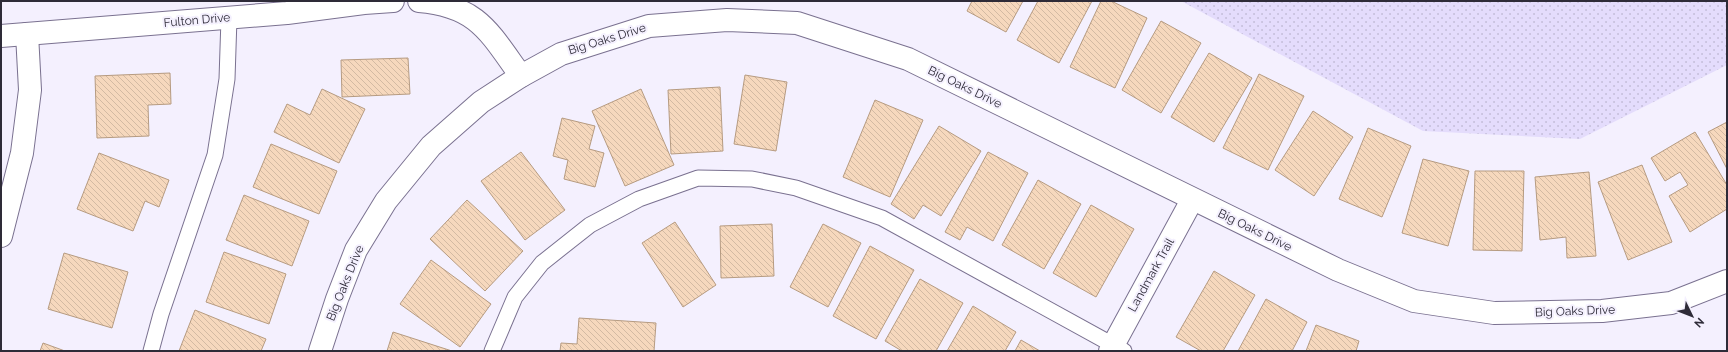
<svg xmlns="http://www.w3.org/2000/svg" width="1728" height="352" font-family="Raleway,sans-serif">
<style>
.grass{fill:url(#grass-dots)}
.building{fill:url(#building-back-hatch);stroke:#b69b81}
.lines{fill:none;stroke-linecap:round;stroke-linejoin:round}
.service-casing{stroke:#7a7190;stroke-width:17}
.minor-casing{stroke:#7a7190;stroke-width:24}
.service{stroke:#fff;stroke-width:15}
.minor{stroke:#fff;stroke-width:22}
.labels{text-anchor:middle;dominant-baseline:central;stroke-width:4;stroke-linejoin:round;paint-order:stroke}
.street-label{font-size:12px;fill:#2e2b38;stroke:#f4f0fe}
</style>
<defs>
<pattern id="grass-dots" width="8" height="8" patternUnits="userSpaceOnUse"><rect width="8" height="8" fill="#e4dcfc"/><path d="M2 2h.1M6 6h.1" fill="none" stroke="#c4bdd9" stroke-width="1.8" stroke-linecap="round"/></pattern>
<pattern id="building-back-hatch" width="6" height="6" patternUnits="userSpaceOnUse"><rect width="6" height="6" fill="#f6d8bd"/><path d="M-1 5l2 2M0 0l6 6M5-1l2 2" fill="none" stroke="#d3baa3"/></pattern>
</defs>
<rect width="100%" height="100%" fill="#f4f0fe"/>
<path class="grass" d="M1181 1H1727V65L1580 139 1423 131Z"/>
<g class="building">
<path d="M972 1H1023L1006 32 967 11Z"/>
<path d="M1038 1H1092L1059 63 1017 40Z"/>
<path d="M1101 1H1111L1147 18 1115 88 1070 67Z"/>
<path d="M1161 21 1201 43 1161 113 1122 90Z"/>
<path d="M1209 53 1252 78 1214 142 1171 117Z"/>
<path d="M408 58 410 94 342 97 341 60Z"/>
<path d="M170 73 171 104 148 105 149 136 97 138 95 76Z"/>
<path d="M1259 74 1304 96 1268 170 1223 148Z"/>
<path d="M745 75 787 82 776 151 734 144Z"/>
<path d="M720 87 723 151 671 154 668 90Z"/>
<path d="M322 89 365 109 339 163 274 132 287 104 310 115Z"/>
<path d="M641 89 674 165 625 186 592 111Z"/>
<path d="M875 100 923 120 890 197 843 177Z"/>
<path d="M1313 111 1353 137 1314 196 1275 170Z"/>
<path d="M562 118 595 126 589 149 604 153 595 187 564 179 568 160 553 156Z"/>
<path d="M1727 122V169L1708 132Z"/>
<path d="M939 126 981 151 941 216 923 205 914 219 891 204Z"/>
<path d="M1368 128 1411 146 1382 217 1339 199Z"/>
<path d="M1695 132 1727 185V209L1690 232 1669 196 1688 185 1680 172 1665 181 1651 158Z"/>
<path d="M271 144 337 171 319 214 253 187Z"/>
<path d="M521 152 565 210 525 240 481 181Z"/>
<path d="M988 152 1028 173 993 241 967 227 960 240 945 232Z"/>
<path d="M99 153 169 180 159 207 145 201 133 231 77 209Z"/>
<path d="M1423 159 1469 171 1448 246 1402 233Z"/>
<path d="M1642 165 1672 242 1628 260 1598 182Z"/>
<path d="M1475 171H1524L1522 251 1473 250Z"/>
<path d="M1589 172 1596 256 1567 258 1566 237 1540 240 1535 177Z"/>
<path d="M1038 180 1081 204 1044 269 1002 245Z"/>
<path d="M244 195 309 221 292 266 226 240Z"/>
<path d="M467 200 523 251 485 291 430 239Z"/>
<path d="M1091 205 1134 229 1096 297 1053 273Z"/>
<path d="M675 222 716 285 683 307 642 243Z"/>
<path d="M772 224 774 276 721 278 720 226Z"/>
<path d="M823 224 861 243 828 307 790 287Z"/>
<path d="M870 246 914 270 876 339 833 316Z"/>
<path d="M224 252 286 274 269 324 206 302Z"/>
<path d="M64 253 128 272 112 328 48 309Z"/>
<path d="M431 260 491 304 460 347 400 304Z"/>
<path d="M1214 271 1255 295 1223 351H1201L1176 337Z"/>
<path d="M920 279 963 303 936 351H902L885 341Z"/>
<path d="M1266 299 1307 322 1292 351H1238Z"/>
<path d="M973 306 1016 332 1005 351H947Z"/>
<path d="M195 310 266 339 261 351H179Z"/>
<path d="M579 318 656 323 654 351H560L561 343 577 344Z"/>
<path d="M1316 325 1359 341 1356 351H1306Z"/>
<path d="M393 332 452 351H387Z"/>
<path d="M1021 340 1040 351H1015Z"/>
<path d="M43 343 65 351H40Z"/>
</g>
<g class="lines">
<g class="service-casing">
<g id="service">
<path d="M151 351 161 314 215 155 227 79 229 18"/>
<path d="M492 351 515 297 542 263 590 225 639 199 698 178 752 179 796 188 882 218 1124 351"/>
</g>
</g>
<g class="minor-casing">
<g id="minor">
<path d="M419 1C478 6 489 32 521 76"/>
<path d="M1 36 287 13 364 3 393 1"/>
<path d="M1 236 22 153 30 90 27 34"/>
<path d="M320 351 337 299 356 250 386 201 431 146 481 102 521 76 561 54 649 26 727 20 797 23 908 59 1338 270 1414 301 1494 313 1602 311 1671 303 1727 281"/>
<path d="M1110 351 1192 200"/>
</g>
</g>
<use href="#service" class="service"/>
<use href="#minor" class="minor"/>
</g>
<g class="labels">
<g class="street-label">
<text transform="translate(197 20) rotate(-5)">Fulton Drive</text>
<text transform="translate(607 39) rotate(-17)">Big Oaks Drive</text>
<text transform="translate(965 87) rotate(26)">Big Oaks Drive</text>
<text transform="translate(1255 230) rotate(26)">Big Oaks Drive</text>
<text transform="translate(1151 275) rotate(-61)">Landmark Trail</text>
<text transform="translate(345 283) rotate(-68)">Big Oaks Drive</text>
<text transform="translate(1575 311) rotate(-2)">Big Oaks Drive</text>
</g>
</g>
<rect width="1728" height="352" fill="none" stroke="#2e2b38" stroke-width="4"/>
<g transform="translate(1692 316) rotate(133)" stroke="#f4f0fe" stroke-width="3" paint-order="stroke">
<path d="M0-3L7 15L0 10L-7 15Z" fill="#2e2b38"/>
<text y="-6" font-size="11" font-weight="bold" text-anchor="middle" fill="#2e2b38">N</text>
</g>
</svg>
